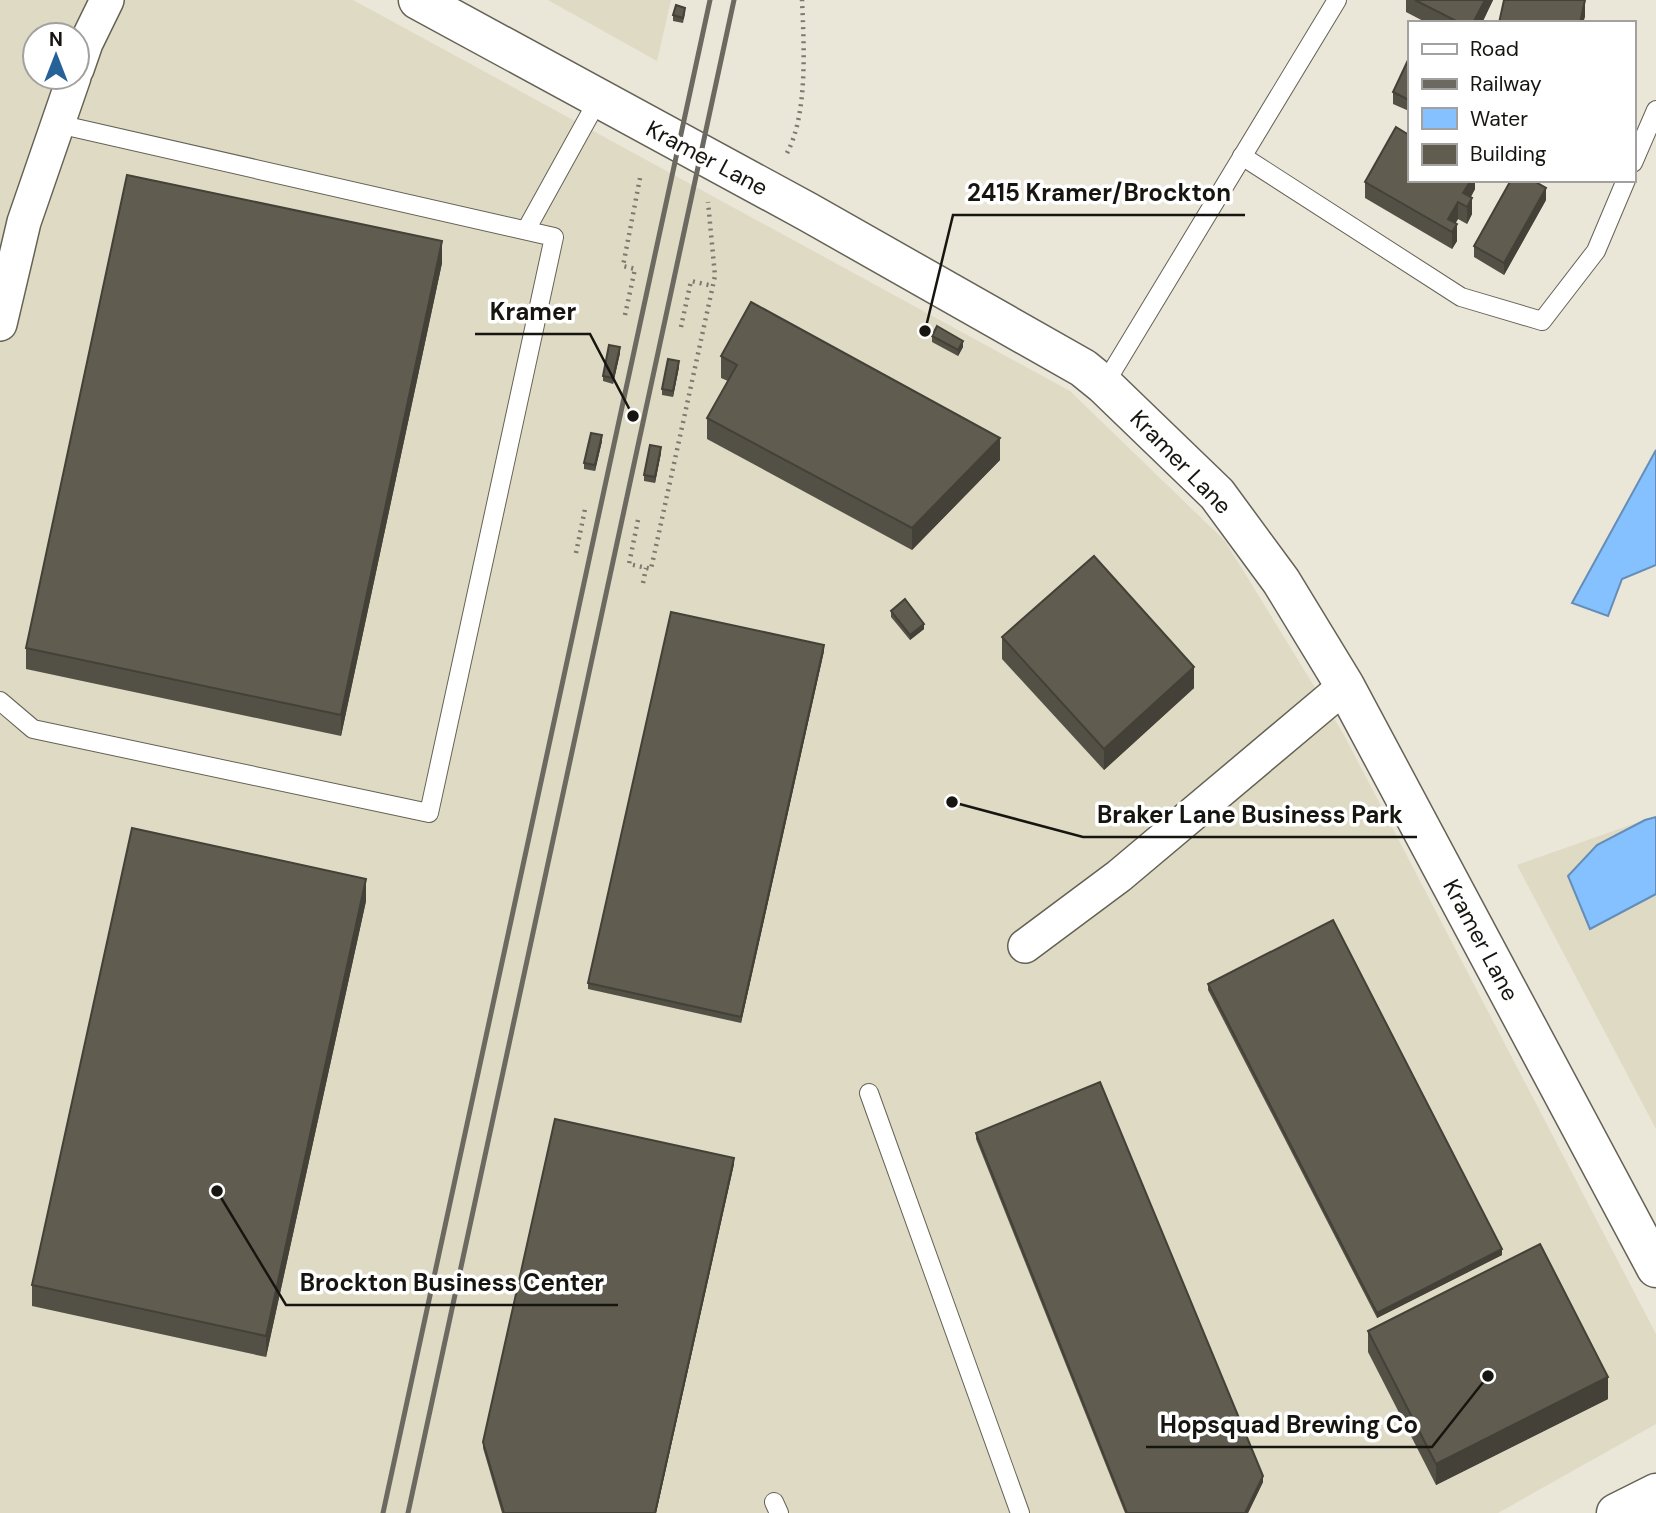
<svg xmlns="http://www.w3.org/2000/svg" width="1656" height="1513" font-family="'DM Sans',sans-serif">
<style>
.built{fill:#dfdac4;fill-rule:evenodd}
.water{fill:#85c1fe;stroke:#648db7;stroke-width:2}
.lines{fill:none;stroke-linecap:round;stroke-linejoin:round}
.service-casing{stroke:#656255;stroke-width:20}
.minor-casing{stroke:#656255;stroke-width:36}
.tertiary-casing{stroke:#656255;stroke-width:41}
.secondary-casing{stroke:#656255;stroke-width:41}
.path{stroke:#7b7970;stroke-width:4.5;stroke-dasharray:2 5;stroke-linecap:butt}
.service{stroke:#fff;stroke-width:18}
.minor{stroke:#fff;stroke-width:33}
.tertiary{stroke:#fff;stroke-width:38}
.secondary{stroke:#fff;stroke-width:38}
.rail{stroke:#6c6961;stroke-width:5}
.wall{fill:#535045}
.shaded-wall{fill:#434138}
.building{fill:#605d50;stroke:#434138;stroke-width:2}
.labels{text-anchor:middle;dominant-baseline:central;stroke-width:7;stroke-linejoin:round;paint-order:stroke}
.street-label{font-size:23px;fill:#161510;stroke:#fff}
.leader{fill:none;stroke:#161510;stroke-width:2.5}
.callout-dot{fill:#161510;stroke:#fff;stroke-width:2.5}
.callout-label{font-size:24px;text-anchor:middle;font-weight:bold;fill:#161510;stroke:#fff;stroke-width:7;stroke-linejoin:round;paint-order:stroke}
</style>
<rect width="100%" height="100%" fill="#eae6d8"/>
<g class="built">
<path d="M0 0H353L1070 391 1225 541 1344 735 1656 1334V1424L1498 1513H0ZM35 35H77V77H35Z"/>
<path d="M548 0H671L657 61Z"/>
<path d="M1656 816V1129L1517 865Z"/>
</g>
<g class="water">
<path d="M1656 450V565L1622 579 1608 616 1572 603Z"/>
<path d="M1656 817V894L1590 929 1568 876 1597 845 1645 820Z"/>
</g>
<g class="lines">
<g class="service-casing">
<g id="service">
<path d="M1242 156 1461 297 1542 321 1596 251 1626 180"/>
<path d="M1633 163 1656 110"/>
<path d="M526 230 599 98"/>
<path d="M1104 385 1337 0"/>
<path d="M0 701 33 729 429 813 554 237 58 124"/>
<path d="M869 1093 1020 1513"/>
<path d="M774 1502 779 1513"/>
</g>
</g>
<g class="minor-casing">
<g id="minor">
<path d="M77 69 86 43 107 0"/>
<path d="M0 324 24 222 74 77"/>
<path d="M1025 946 1119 876 1345 686"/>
</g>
</g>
<g class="tertiary-casing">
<path id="tertiary" d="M418 0 808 212 1083 368 1104 385 1217 494 1281 581 1345 686 1656 1268"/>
</g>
<g class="secondary-casing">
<path id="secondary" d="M1616 1513 1656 1493"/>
</g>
<g class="path">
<path d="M787 153C808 114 804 45 802 0"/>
<path d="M625 315 635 269 623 266 640 178"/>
<path d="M681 327 691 281 713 286"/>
<path d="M638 520 629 564 651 569 715 276 708 202"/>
<path d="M576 553 585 509"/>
<path d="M643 583 646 568"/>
</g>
<use href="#service" class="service"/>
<use href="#minor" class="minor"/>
<use href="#tertiary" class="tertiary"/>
<use href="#secondary" class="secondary"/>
<g class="rail">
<path d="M383 1513 710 0"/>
<path d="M408 1513 734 0"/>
</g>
</g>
<g class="wall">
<path d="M1406 0H1493L1482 23H1427L1406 12Z"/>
<path d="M685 13 683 23 673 21V15Z"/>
<path d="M1409 58V111L1393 104V92Z"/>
<path d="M1475 180V189L1471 197 1472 214 1467 224 1458 219 1455 223 1457 241 1452 249 1365 198V182Z"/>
<path d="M1546 200 1504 275 1474 257V246Z"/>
<path d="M442 263 341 736 26 669V648Z"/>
<path d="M932 336 963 347 958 356 932 342Z"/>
<path d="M620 353 613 384 603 381V376Z"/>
<path d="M721 356 1000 460 912 550 707 439V418L728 381 721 378Z"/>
<path d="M679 367 673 397 662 395V389Z"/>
<path d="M602 441 595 471 584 469V463Z"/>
<path d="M661 453 655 483 644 481V475Z"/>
<path d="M891 611 924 629 910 640 891 617Z"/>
<path d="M1002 637 1194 688 1104 770 1002 659Z"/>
<path d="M824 651 741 1023 588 989V983Z"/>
<path d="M366 901 266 1357 32 1306V1285Z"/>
<path d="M1208 984 1502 1255 1377 1318 1208 990Z"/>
<path d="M976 1133 1263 1482 1248 1513H1125L976 1139Z"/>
<path d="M734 1164 656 1513H502L483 1448V1442Z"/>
<path d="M1368 1331 1608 1399 1436 1485 1368 1352Z"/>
</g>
<g class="shaded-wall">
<path d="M1485 0H1493L1482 23H1473Z"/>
<path d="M1585 0V17L1583 23H1580Z"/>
<path d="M1471 180H1475V189L1465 206 1463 193Z"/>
<path d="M1546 188V200L1504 275V263Z"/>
<path d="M1472 198V214L1467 224V207Z"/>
<path d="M1458 202V219L1451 231 1448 219Z"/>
<path d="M1457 224V241L1452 249V232Z"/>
<path d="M442 241V263L341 736V715Z"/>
<path d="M963 341V347L958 356V350Z"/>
<path d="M620 347V353L613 384V378Z"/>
<path d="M679 361V367L673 397V391Z"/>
<path d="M602 435V441L595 471V465Z"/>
<path d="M1000 438V460L912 550V528Z"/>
<path d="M661 447V453L655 483V477Z"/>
<path d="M924 624V629L910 640V635Z"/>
<path d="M824 645V651L741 1023V1017Z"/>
<path d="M1194 667V688L1104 770V749Z"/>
<path d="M366 879V901L266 1357V1336Z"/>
<path d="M734 1158V1164L656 1513H655Z"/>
<path d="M1502 1249V1255L1377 1318V1313Z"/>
<path d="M1608 1377V1399L1436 1485V1464Z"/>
<path d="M1263 1476V1482L1248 1513H1245Z"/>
</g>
<g class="building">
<path d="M1415 0H1485L1473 23H1460Z"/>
<path d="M1504 0H1585L1580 23H1499Z"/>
<path d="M676 5 685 8 683 18 673 15Z"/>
<path d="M1409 58V100L1393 92Z"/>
<path d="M1396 127 1409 135V180H1471L1463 193 1472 198 1467 207 1458 202 1448 219 1457 224 1452 232 1365 182Z"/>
<path d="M127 175 442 241 341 715 26 648Z"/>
<path d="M1511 180H1532L1546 188 1504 263 1474 246Z"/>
<path d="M751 302 1000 438 912 528 707 418 737 365 721 356Z"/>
<path d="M937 326 963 341 958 350 932 336Z"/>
<path d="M609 345 620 347 613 378 603 376Z"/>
<path d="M668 359 679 361 673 391 662 389Z"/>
<path d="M591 433 602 435 595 465 584 463Z"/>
<path d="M650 445 661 447 655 477 644 475Z"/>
<path d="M1094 556 1194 667 1104 749 1002 637Z"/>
<path d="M905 599 924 624 910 635 891 611Z"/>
<path d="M671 612 824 645 741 1017 588 983Z"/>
<path d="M132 828 366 879 266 1336 32 1285Z"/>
<path d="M1333 920 1502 1249 1377 1313 1208 984Z"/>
<path d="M1100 1082 1263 1476 1245 1513H1127L976 1133Z"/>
<path d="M555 1119 734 1158 655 1513H504L483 1442Z"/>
<path d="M1540 1244 1608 1377 1436 1464 1368 1331Z"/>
</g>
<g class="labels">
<g class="street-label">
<text transform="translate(707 158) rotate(28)">Kramer Lane</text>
<text transform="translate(1181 462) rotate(46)">Kramer Lane</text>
<text transform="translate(1481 940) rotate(62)">Kramer Lane</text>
</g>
</g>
<path class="leader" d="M925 331L953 215H1245M633 416L590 334H475M952 802L1083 837H1417M217 1191L286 1305H618M1488 1376L1432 1447H1146"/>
<g class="callout-dot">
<circle cx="925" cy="331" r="7"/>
<circle cx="633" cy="416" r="7"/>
<circle cx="952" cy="802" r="7"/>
<circle cx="217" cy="1191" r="7"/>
<circle cx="1488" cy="1376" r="7"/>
</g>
<g class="callout-label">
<text x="1099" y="201">2415 Kramer/Brockton</text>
<text x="533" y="320">Kramer</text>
<text x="1250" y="823">Braker Lane Business Park</text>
<text x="452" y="1291">Brockton Business Center</text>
<text x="1289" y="1433">Hopsquad Brewing Co</text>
</g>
<rect x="1408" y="21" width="228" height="161" fill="#ffffff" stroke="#a2a19f" stroke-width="2"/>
<rect x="1422" y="44" width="35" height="10" fill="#ffffff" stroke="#a2a19f" stroke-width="2"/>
<text x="1470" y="56" font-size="21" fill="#161510">Road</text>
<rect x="1422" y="79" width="35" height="10" fill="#6c6961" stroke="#a2a19f" stroke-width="2"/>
<text x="1470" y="91" font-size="21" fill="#161510">Railway</text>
<rect x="1422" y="108" width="35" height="21" fill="#85c1fe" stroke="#a2a19f" stroke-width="2"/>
<text x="1470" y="126" font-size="21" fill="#161510">Water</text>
<rect x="1422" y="144" width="35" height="21" fill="#605d50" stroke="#a2a19f" stroke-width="2"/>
<text x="1470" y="161" font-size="21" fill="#161510">Building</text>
<g transform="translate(56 56)"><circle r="33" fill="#ffffff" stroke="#a2a19f" stroke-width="2"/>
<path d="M0-5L12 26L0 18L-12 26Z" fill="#266198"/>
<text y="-10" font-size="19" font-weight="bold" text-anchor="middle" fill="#161510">N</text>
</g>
</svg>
